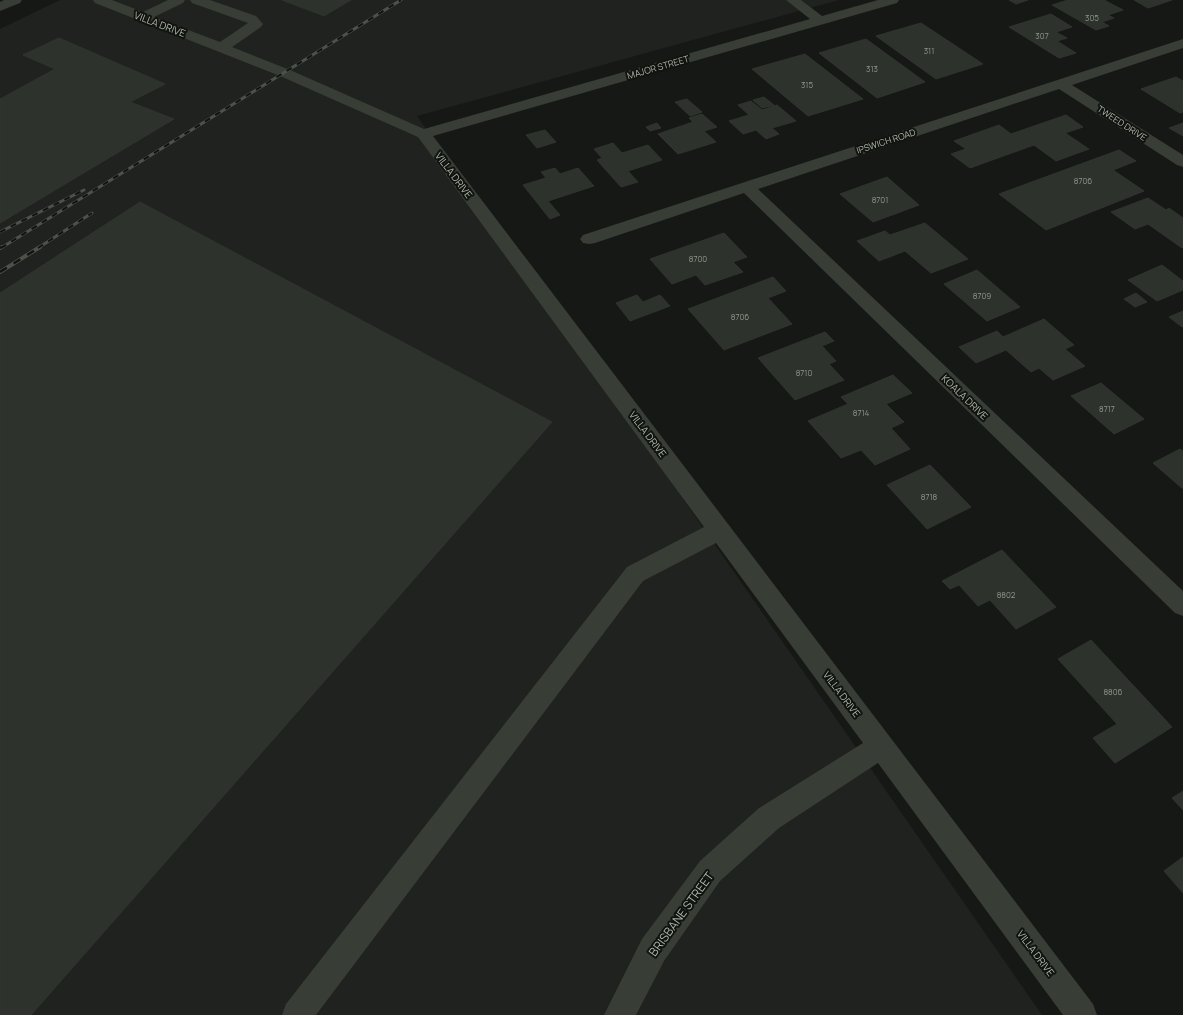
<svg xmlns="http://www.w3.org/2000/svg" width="1183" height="1015" font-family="Manrope,sans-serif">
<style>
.built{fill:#1f221e}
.building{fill:#2e322d;stroke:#30342f}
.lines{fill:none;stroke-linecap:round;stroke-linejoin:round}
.minor{fill:#383d36;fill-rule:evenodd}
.rail-far1-casing{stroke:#4c5249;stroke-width:3}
.rail-casing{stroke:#4c5249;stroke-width:4}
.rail-far1{stroke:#111311;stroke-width:2;stroke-dasharray:6;stroke-linecap:butt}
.rail{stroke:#111311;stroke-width:2.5;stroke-dasharray:8;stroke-linecap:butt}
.labels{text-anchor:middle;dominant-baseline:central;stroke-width:4;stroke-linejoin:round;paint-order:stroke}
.number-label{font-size:8px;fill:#8d9788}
.far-street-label{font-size:9px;fill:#adb9a6;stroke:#111311}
.street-label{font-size:10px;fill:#adb9a6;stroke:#111311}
.near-street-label{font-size:12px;fill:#adb9a6;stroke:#111311}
</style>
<rect width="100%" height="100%" fill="#161816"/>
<path class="built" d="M60 0H839L417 116 1042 1015H0V29Z"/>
<g class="building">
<path d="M282 0H351L324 16Z"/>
<path d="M1009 0H1028L1016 4Z"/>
<path d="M1068 0H1104L1123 10 1108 15 1114 18 1102 22 1109 26 1096 30 1052 5Z"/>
<path d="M1134 0H1172L1148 8Z"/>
<path d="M1051 14 1072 27 1056 32 1067 38 1057 41 1076 53 1059 58 1009 27Z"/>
<path d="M921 23 983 64 936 79 876 36Z"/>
<path d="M59 38 165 84 130 102 174 119 0 223V99L55 69 23 55Z"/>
<path d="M866 39 925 82 877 98 819 53Z"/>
<path d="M805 54 863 99 808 116 752 69Z"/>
<path d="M1176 77 1183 81V112L1180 113 1141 89Z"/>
<path d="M764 97 774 105 762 108 753 100Z"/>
<path d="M687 99 702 112 690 116 675 102Z"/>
<path d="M751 101 762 110 777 105 796 121 772 128 779 134 766 139 756 130 743 134 729 121 749 115 738 105Z"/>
<path d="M702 114 717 127 704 131 716 142 678 154 658 134 693 122 689 118Z"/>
<path d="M1066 115 1083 127 1065 133 1089 149 1056 161 1034 145 970 168 951 154 966 149 954 141 999 125 1011 134Z"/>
<path d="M657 123 661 128 650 131 646 127Z"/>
<path d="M1183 123V136L1169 128Z"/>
<path d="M545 130 556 142 537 148 526 135Z"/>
<path d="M613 143 622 153 648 145 662 160 628 171 638 182 621 187 597 160 602 158 594 149Z"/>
<path d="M1119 150 1136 161 1113 170 1144 191 1046 230 999 194Z"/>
<path d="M555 168 560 174 578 168 594 186 548 201 560 215 550 219 523 185 546 178 541 172Z"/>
<path d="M887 177 919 205 873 222 840 194Z"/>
<path d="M1148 198 1166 210 1169 208 1183 218V247L1182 248 1148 224 1135 229 1111 212Z"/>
<path d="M140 202 552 422 31 1015H0V293Z"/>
<path d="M925 223 968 259 931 273 905 251 879 261 857 241 885 231 890 235Z"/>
<path d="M724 233 747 257 733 262 743 272 705 285 696 275 672 284 650 259Z"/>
<path d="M1162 265 1183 281V290L1157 301 1128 280Z"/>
<path d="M977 270 1020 307 987 321 944 284Z"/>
<path d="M773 277 786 291 768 298 792 324 724 350 688 309Z"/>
<path d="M1136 293 1147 302 1135 307 1124 299Z"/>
<path d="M637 295 643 302 660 295 670 306 630 321 616 303Z"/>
<path d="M1183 311V326L1182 327 1169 317Z"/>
<path d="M1044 319 1074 345 1065 349 1085 366 1053 380 1039 368 1031 372 1006 350 976 363 959 347 997 331 1003 337Z"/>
<path d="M825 332 834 341 822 346 836 361 829 364 844 380 795 400 758 358Z"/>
<path d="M893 375 912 393 886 404 904 422 891 428 910 449 875 465 861 450 841 458 808 421 848 404 841 397Z"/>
<path d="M1101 383 1144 419 1114 434 1071 396Z"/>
<path d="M1180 449 1183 451V489L1153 463Z"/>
<path d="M930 465 971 507 927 529 887 485Z"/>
<path d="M1002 550 1056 607 1016 629 990 600 978 606 959 585 950 589 942 581Z"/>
<path d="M1091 640 1172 727 1115 763 1093 738 1117 724 1058 659Z"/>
<path d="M1183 791V810L1172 798Z"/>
<path d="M1183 857V893L1164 871Z"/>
</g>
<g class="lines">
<g class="minor">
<path d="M4 0H22L20 3 0 11V2Z"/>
<path d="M93 0H112L143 12 168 0H185L183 3 154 17 220 42 248 23 192 3 190 0H210L256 16 263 24 261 27 232 47 290 70 424 129 810 19 786 0H801L822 16 878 0H899L897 3 433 136 1093 1004 1097 1015H1063L878 763 779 828 720 881 664 961 636 1015H604L642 939 700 861 759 808 863 743 716 543 643 581 316 1015H282L286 1004 627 567 704 527 418 137 280 76 95 3Z"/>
<path d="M1183 39V48L1072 85 1183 155V167L1177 165 1059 89 758 189 1183 591V616L1175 613 744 193 595 243 589 244 583 243 580 239 583 235Z"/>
</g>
<g class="rail-far1-casing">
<g id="rail-far1">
<path d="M0 232 84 190"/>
<path d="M1 248 401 0"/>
<path d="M38 248 92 213"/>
</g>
</g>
<g class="rail-casing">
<g id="rail">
<path d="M0 248 2 247"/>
<path d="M0 272 40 247"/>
</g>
</g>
<use href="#rail-far1" class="rail-far1"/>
<use href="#rail" class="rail"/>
</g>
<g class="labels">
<g class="number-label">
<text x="1092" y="17">305</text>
<text x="1042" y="35">307</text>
<text x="929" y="50">311</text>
<text x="872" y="68">313</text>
<text x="807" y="84">315</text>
<text x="1083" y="180">8706</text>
<text x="880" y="199">8701</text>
<text x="698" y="258">8700</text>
<text x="982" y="295">8709</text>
<text x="740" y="316">8706</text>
<text x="804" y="372">8710</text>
<text x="1107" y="408">8717</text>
<text x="861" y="412">8714</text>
<text x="929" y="496">8718</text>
<text x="1006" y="594">8802</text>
<text x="1113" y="691">8806</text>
</g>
<g class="far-street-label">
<text transform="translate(658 67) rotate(-16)">MAJOR STREET</text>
<text transform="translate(1122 123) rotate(33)">TWEED DRIVE</text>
<text transform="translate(886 141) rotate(-18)">IPSWICH ROAD</text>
</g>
<g class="street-label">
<text transform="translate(160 24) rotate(21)">VILLA DRIVE</text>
<text transform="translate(454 175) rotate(53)">VILLA DRIVE</text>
<text transform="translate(965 397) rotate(44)">KOALA DRIVE</text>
<text transform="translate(648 434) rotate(53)">VILLA DRIVE</text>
<text transform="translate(842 694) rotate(53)">VILLA DRIVE</text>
<text transform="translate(1036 953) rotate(53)">VILLA DRIVE</text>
</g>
<g class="near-street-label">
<text transform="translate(681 914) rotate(-54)">BRISBANE STREET</text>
</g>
</g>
</svg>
